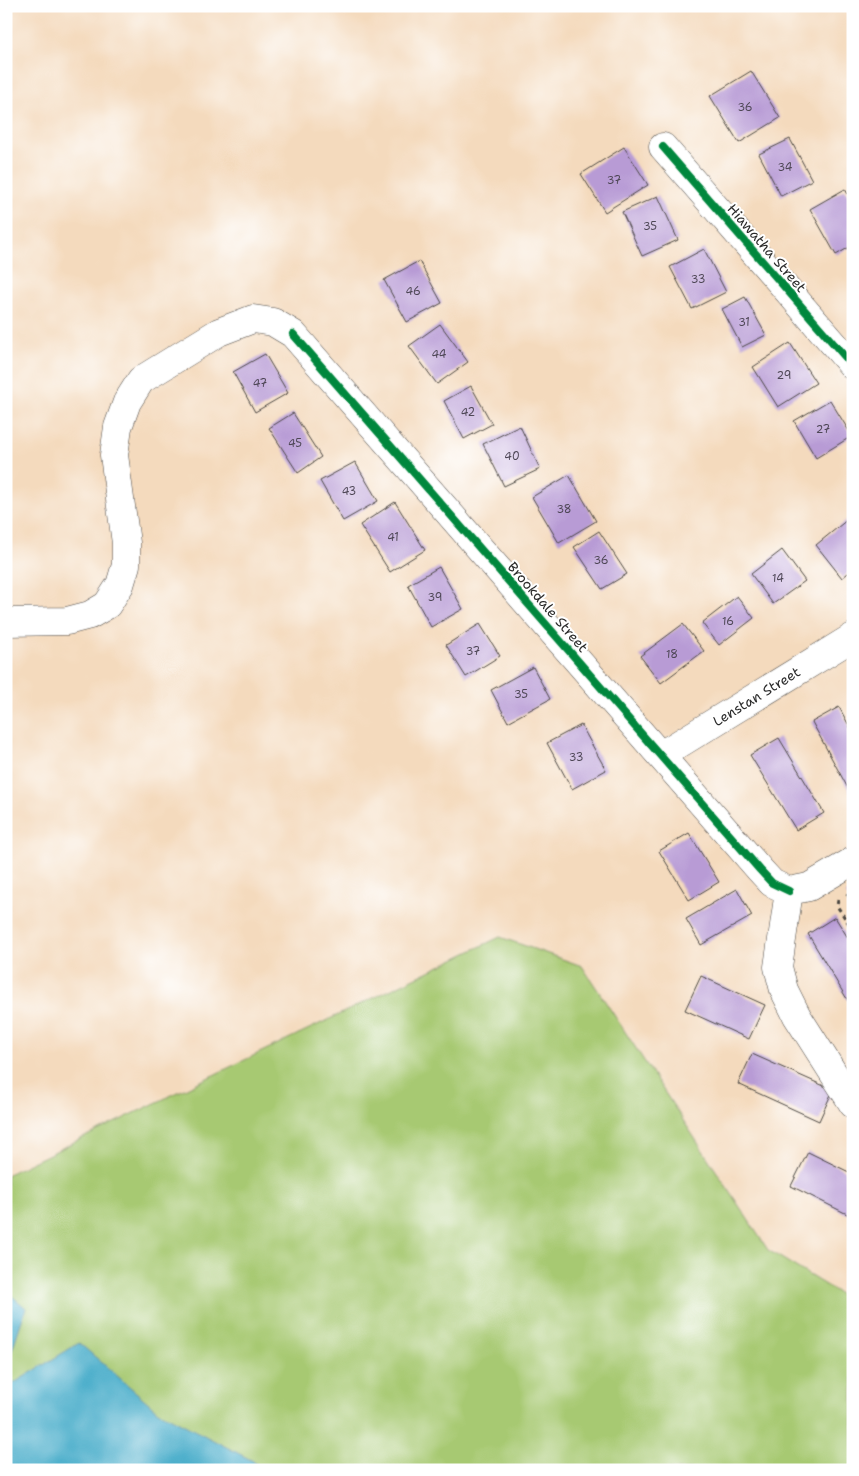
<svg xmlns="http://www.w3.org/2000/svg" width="859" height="1476" font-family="'Shantell Sans',sans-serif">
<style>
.green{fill:#a7c972;stroke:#697a4e}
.water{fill:#4caecb;stroke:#3c6c7b}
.building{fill:#b89bd5}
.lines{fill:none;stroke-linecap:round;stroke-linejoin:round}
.minor-casing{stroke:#494541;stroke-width:29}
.path{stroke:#494541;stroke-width:3;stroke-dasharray:4 4;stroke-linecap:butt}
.minor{stroke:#fff;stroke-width:28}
.cycleway-casing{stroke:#fff;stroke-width:11}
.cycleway{stroke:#00873e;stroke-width:8}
.labels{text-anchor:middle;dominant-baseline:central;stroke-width:4;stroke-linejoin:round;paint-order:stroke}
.number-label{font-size:11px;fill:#4e4756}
.street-label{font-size:14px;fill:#2b2b2b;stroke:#fff}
</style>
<rect width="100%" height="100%" fill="#fff"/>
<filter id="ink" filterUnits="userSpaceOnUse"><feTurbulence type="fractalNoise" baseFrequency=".02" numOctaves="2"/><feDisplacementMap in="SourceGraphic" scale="10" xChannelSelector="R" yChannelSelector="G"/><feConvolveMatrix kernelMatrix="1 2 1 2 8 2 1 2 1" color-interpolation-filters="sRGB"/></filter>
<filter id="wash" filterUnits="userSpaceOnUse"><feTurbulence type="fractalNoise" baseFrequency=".0096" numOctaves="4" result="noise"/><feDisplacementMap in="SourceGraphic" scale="20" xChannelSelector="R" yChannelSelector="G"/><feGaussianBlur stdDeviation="1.12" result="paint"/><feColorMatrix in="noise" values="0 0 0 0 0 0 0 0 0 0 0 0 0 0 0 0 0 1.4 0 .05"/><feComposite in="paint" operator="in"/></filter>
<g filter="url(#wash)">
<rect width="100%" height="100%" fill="#f4dabd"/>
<path class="green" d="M500 937 582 966 768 1250 853 1302V1470H6V1175Z"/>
<g class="water">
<path d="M6 1291 26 1308 10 1356 6 1358Z"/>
<path d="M79 1343 158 1411 253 1461 263 1470H6V1388Z"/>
</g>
<g id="blocks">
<g class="building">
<path d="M751 71 780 118 739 143 710 96Z"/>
<path d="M790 139 812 180 781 196 759 154Z"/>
<path d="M624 147 648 185 605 212 581 174Z"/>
<path d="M845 189 853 203V245L836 255 810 209Z"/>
<path d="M658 196 678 240 642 256 622 212Z"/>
<path d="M704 249 726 292 692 309 670 267Z"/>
<path d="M419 261 442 303 407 322 384 280Z"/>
<path d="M745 297 766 335 742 347 722 309Z"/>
<path d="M440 324 468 362 437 384 409 346Z"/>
<path d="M790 343 816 383 778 407 753 367Z"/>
<path d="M265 354 288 393 255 412 233 372Z"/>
<path d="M471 386 492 424 464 439 444 401Z"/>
<path d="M830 400 852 436 816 458 794 421Z"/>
<path d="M293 413 321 457 298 473 269 428Z"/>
<path d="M520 426 540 469 504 486 483 444Z"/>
<path d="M355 462 378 501 343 521 320 481Z"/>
<path d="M569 475 596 521 559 543 532 497Z"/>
<path d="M395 502 425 550 390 572 360 525Z"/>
<path d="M853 515V569L842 578 816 545Z"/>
<path d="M599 531 627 574 602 589 574 547Z"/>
<path d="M782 550 805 581 773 604 751 574Z"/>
<path d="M439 567 463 609 431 627 408 585Z"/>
<path d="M737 596 754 618 719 645 702 623Z"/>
<path d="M480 624 500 656 466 677 446 645Z"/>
<path d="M683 624 704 651 661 683 640 656Z"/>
<path d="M533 667 550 699 508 722 491 690Z"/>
<path d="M839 707 853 733V791L850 792 812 722Z"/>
<path d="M581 725 606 770 572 789 547 743Z"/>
<path d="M779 738 824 813 796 830 750 755Z"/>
<path d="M689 833 719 882 689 900 659 851Z"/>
<path d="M737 889 752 916 701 945 686 919Z"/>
<path d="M853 890V905L846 894Z"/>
<path d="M835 917 853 946V1009L808 934Z"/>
<path d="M701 976 765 1005 749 1039 685 1010Z"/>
<path d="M752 1054 833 1090 819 1121 738 1084Z"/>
<path d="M808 1152 853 1174V1217L791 1186Z"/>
</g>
</g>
</g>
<g filter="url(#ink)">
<use href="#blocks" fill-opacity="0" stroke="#494541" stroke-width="1"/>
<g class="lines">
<g class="minor-casing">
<g id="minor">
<path d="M663 147 853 366"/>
<path d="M6 622 67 621 90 615 107 605 120 585 126 565V543L114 455 118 427 127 402 141 380 219 332 253 319 273 322 293 334 760 870 772 883 789 891"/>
<path id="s1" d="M661 755 853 637"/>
<path d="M853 861 809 887 789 891 778 967 784 990 797 1016 853 1104"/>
</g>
</g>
<path class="path" d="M838 900 837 906 853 930"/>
<use href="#minor" class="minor"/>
<g class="cycleway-casing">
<g id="cycleway">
<path d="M663 147 853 366"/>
<path d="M293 334 760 870 772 883 789 891"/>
</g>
</g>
<use href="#cycleway" class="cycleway"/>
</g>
</g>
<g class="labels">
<g class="number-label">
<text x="745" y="107">36</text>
<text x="785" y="167">34</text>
<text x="614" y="180">37</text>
<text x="650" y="226">35</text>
<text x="698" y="279">33</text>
<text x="413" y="291">46</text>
<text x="744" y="322">31</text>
<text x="439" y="354">44</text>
<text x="784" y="375">29</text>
<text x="260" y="383">47</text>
<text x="468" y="412">42</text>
<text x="823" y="429">27</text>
<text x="295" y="443">45</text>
<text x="512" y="456">40</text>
<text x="349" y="491">43</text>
<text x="564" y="509">38</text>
<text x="393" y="537">41</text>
<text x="601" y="560">36</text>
<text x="778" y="578">14</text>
<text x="435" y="597">39</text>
<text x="728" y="621">16</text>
<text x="473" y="651">37</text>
<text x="672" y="654">18</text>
<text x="521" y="694">35</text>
<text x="576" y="757">33</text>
</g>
<g class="street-label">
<text transform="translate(767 248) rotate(49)">Hiawatha Street</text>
<text transform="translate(548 607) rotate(49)">Brookdale Street</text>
<text stroke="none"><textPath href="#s1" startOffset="112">Lenstan Street</textPath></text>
</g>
</g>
<rect width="859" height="1476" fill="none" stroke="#fff" stroke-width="25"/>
</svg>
